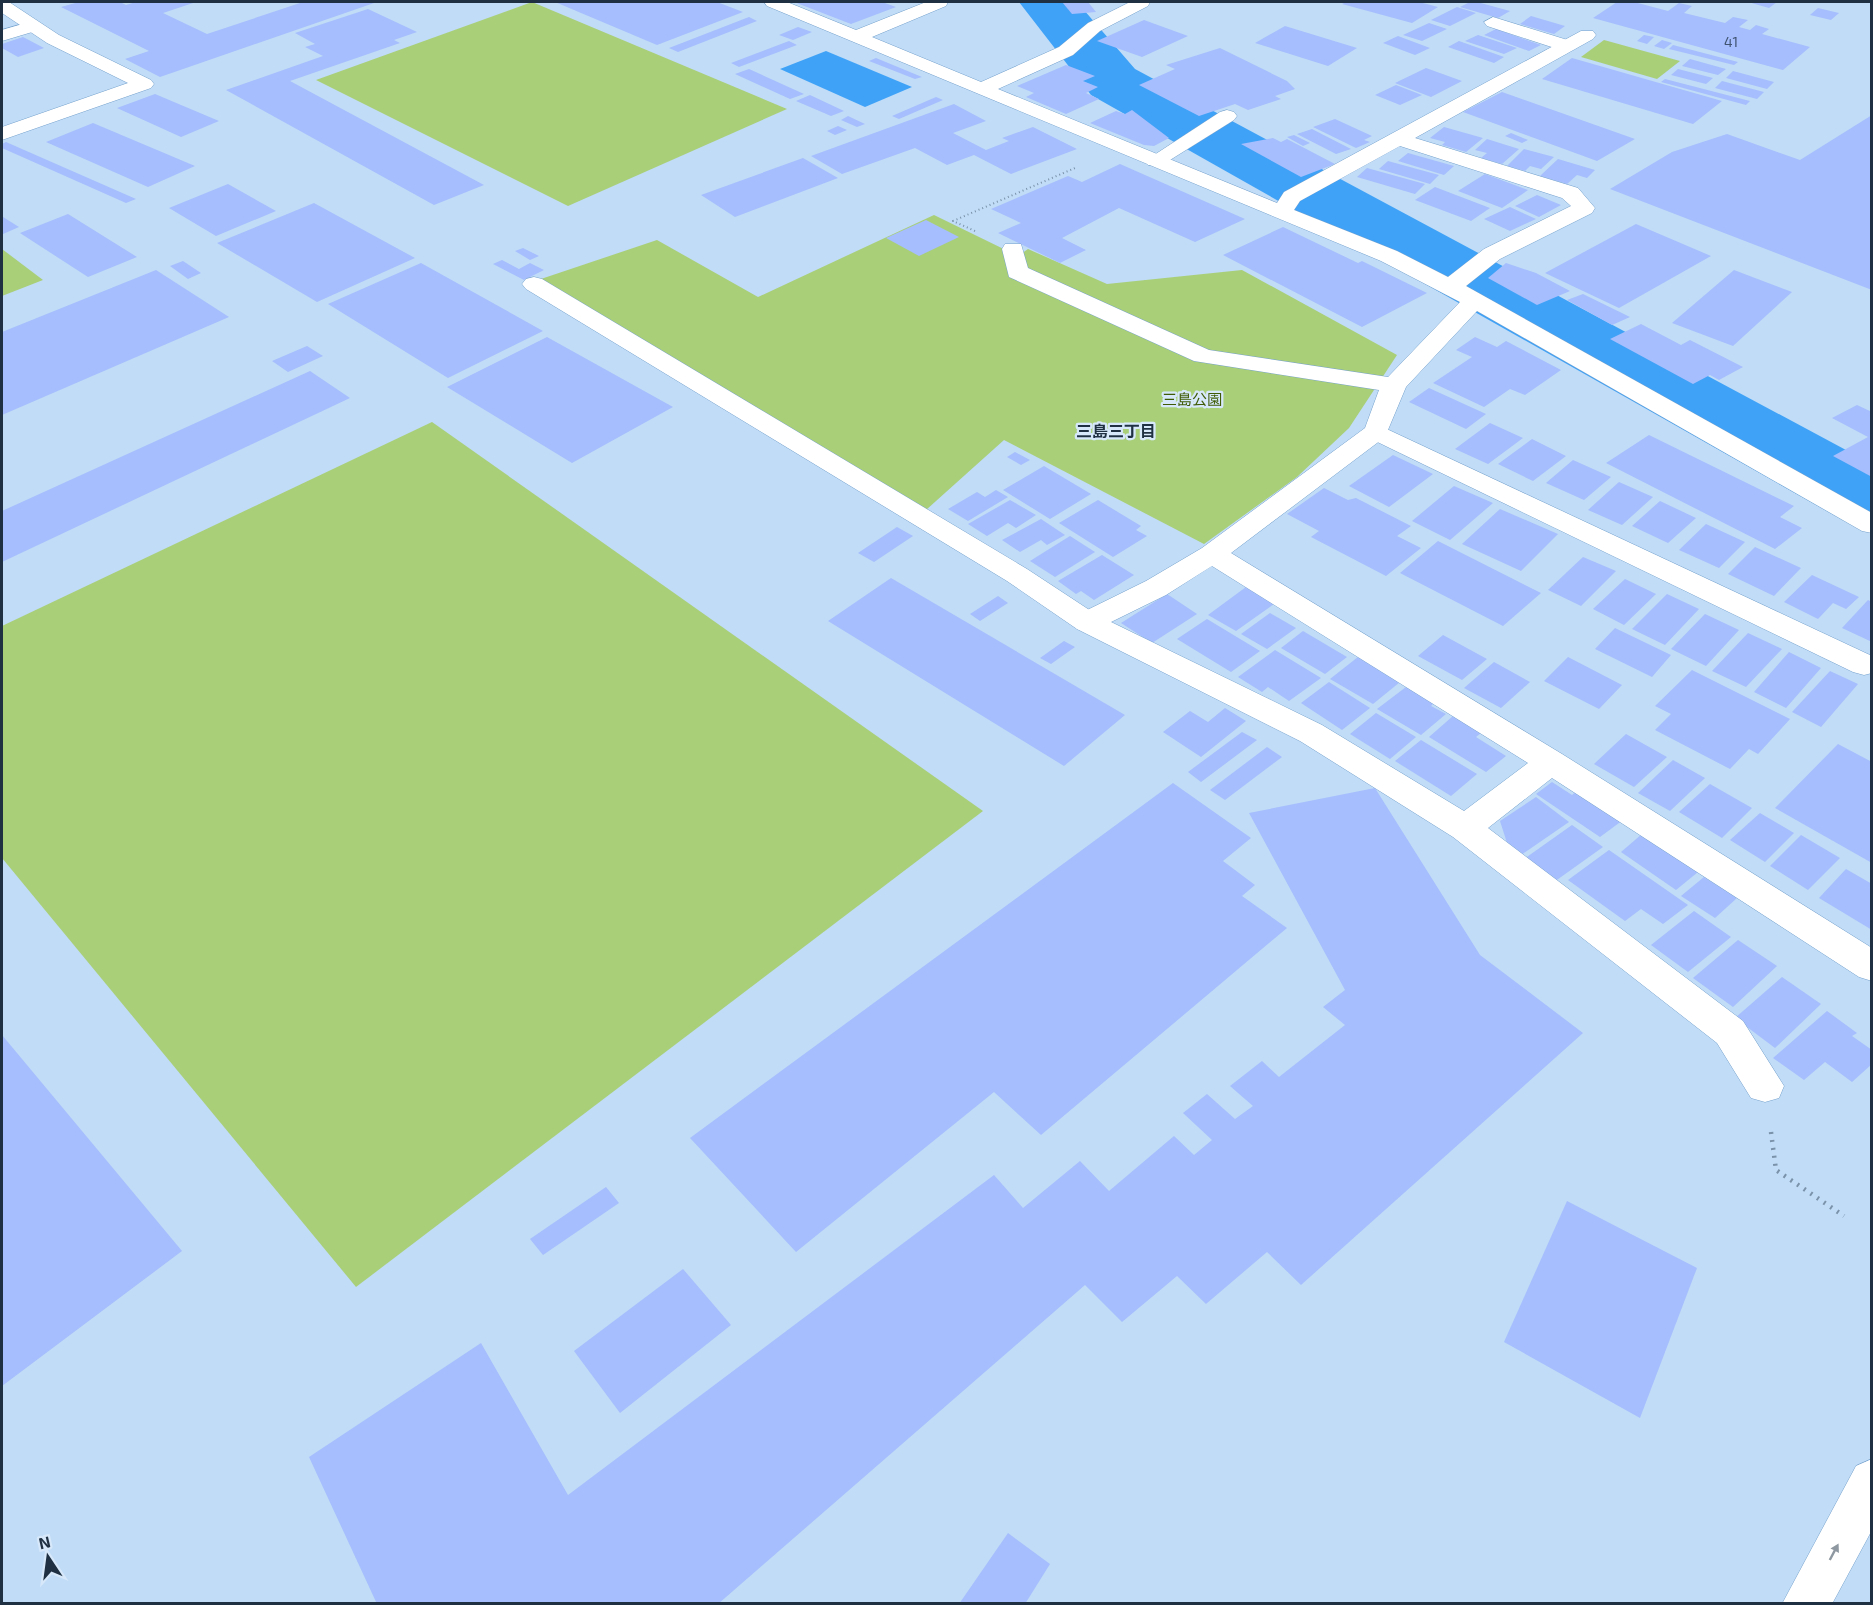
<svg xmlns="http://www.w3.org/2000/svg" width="1873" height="1605" font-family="'Exo 2','Noto Sans JP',sans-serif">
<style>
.green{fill:#a9cf78}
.water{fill:#3fa2f7}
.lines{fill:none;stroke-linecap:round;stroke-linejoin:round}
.river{fill:#3fa2f7;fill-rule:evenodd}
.building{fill:#a6befd}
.lane-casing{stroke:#75a1cc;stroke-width:1}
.street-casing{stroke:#75a1cc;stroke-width:1}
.primary-casing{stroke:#75a1cc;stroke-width:1}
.path-far1{stroke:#7b93aa;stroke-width:2;stroke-dasharray:1 3;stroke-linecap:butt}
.path{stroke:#7b93aa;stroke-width:4.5;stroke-dasharray:2 6;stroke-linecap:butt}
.lane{fill:#fff;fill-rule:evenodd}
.street{fill:#fff;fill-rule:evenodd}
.primary{fill:#fff;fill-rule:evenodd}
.oneway{fill:#8e98a0}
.labels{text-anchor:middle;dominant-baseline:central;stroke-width:4.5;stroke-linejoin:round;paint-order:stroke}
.far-number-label{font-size:14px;fill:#405471}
.far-park-label{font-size:15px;fill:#3f5b05;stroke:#d6e8fa}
.far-neighbourhood-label{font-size:16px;font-weight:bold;fill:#1e3042;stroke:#d6e8fa}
</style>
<rect width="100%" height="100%" fill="#c0dcf7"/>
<g class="green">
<path d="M532 2 787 109 568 206 316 80Z"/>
<path d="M1604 40 1680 61 1657 79 1581 57Z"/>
<path d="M934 215 1018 256 1028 249 1107 284 1242 270 1397 355 1349 428 1297 477 1204 544 1004 440 926 510 535 281 657 240 758 297Z"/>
<path d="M2 249 43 280 2 296Z"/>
<path d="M432 422 983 811 356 1287 2 858V626Z"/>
</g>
<path class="water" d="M826 51 912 87 865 107 780 69Z"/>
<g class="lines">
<path class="river" d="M1019 2H1077L1135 69 1872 464V526L1841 519 1091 95Z"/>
</g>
<g class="building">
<path d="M79 2H120L126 5 136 2H196L163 13 207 34 303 2H377L160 77 125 59 149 51 61 7Z"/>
<path d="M555 2H717L743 12 657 45Z"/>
<path d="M794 2H882L896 7 851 24Z"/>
<path d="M1062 2H1088L1096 12 1072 14Z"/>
<path d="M1346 2H1419L1438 7 1412 23 1342 4Z"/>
<path d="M1470 2H1477L1510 11 1498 18 1460 7Z"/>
<path d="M1617 2H1634L1668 11 1679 3 1692 6 1684 13 1725 23 1733 17 1748 20 1739 27 1750 30 1756 25 1769 29 1762 34 1810 47 1783 70 1593 18Z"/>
<path d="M1748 2H1777L1769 8Z"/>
<path d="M1457 7 1476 13 1450 26 1431 20Z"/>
<path d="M1818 8 1839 13 1831 20 1810 15Z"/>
<path d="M368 9 417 32 394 40 400 43 290 81 484 185 434 205 226 90 323 56 305 47 315 44 295 33Z"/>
<path d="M1531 16 1565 26 1554 34 1520 24Z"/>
<path d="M749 17 757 21 678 52 669 48Z"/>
<path d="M1144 20 1188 36 1142 57 1097 41Z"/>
<path d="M1429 23 1447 29 1422 41 1403 35Z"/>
<path d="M1285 26 1357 48 1328 66 1255 43Z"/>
<path d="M798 27 812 32 793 40 779 35Z"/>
<path d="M1496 29 1541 45 1529 51 1484 35Z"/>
<path d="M1478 35 1517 48 1504 54 1465 41Z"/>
<path d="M1644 35 1654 37 1647 44 1637 41Z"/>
<path d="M1398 36 1430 48 1415 55 1383 43Z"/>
<path d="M23 37 44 48 18 57 2 48V44Z"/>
<path d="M1662 40 1672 43 1664 49 1654 46Z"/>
<path d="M789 41 797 45 739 67 731 63Z"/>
<path d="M1459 41 1504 57 1494 63 1448 47Z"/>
<path d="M1673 45 1738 62 1734 65 1669 49Z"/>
<path d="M1220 48 1287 81 1295 89 1275 96 1281 99 1248 110 1235 104 1199 116 1139 85 1175 69 1166 65Z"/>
<path d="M876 58 922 77 915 79 869 61Z"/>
<path d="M1572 58 1722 101 1693 124 1542 79Z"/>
<path d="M1690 59 1726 69 1718 75 1682 66Z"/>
<path d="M1066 65 1095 76 1083 81 1098 87 1086 93 1099 99 1066 114 1026 97 1034 93 1017 86Z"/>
<path d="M1426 68 1462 81 1431 97 1395 83Z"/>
<path d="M749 69 804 94 790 99 735 74Z"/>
<path d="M1678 69 1713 78 1706 84 1671 75Z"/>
<path d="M1733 71 1774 82 1767 89 1726 78Z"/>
<path d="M1665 79 1750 101 1746 105 1661 82Z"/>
<path d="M1722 81 1764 92 1757 99 1715 88Z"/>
<path d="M1396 85 1422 95 1400 105 1375 95Z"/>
<path d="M1502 92 1635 139 1597 161 1463 112Z"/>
<path d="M155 94 219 121 181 137 117 108Z"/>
<path d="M810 95 844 111 831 116 796 101Z"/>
<path d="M936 97 943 100 899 119 892 116Z"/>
<path d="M954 104 986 121 953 133 986 150 1009 141 1002 138 1033 127 1077 149 1011 174 974 155 947 165 915 148 842 174 811 156Z"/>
<path d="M1132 110 1169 138 1154 146 1144 145 1090 123 1116 111 1125 114Z"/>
<path d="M1872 115V290L1610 189 1672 152 1727 134 1800 160Z"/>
<path d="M848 116 865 124 857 127 841 120Z"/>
<path d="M1335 119 1372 136 1364 140 1370 142 1356 148 1313 127Z"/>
<path d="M93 123 195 166 148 187 46 142Z"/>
<path d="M838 126 847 130 835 135 827 131Z"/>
<path d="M1444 127 1483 138 1466 152 1442 145 1445 142 1430 138Z"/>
<path d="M1312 129 1351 149 1336 154 1297 134Z"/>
<path d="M1511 133 1528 140 1522 143 1505 136Z"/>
<path d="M1294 135 1310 143 1303 146 1287 137Z"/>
<path d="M1273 138 1281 142 1287 139 1335 164 1301 177 1241 144Z"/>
<path d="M1487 139 1519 149 1502 164 1481 158 1487 153 1475 150Z"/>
<path d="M6 142 136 199 126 203 2 148V144Z"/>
<path d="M1524 149 1554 157 1541 169 1530 166 1525 171 1507 166Z"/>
<path d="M1408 153 1454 166 1444 175 1398 161Z"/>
<path d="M803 158 838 178 735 217 701 195Z"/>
<path d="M1558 159 1595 170 1587 178 1577 175 1567 184 1540 176Z"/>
<path d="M1388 161 1439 175 1430 184 1379 169Z"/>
<path d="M1120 164 1245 219 1195 242 1119 208 1062 238 1086 250 1060 263 998 233 1021 223 991 209 1068 176 1082 182Z"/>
<path d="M1367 168 1425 184 1415 194 1357 177Z"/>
<path d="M1485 174 1528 190 1502 208 1458 191Z"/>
<path d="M228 184 276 211 216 236 169 208Z"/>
<path d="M1435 187 1490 208 1471 221 1415 200Z"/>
<path d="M1537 195 1561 205 1539 217 1515 206Z"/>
<path d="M314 203 415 258 317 302 217 243Z"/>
<path d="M1510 207 1536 219 1510 231 1484 219Z"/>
<path d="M68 214 137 257 88 277 20 233Z"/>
<path d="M3 217 19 227 3 234Z"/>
<path d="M926 220 959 237 919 256 886 238Z"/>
<path d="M1636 224 1711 256 1619 308 1545 273Z"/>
<path d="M1283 227 1358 263 1362 261 1427 293 1362 327 1223 255Z"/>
<path d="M523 248 539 256 530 260 515 251Z"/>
<path d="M502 260 519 269 530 263 544 270 524 280 493 264Z"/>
<path d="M183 261 201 273 188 279 170 266Z"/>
<path d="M421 263 543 331 448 378 328 304Z"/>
<path d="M1506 263 1536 273 1570 291 1537 305 1488 278Z"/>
<path d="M156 270 229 317 2 415V332Z"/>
<path d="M1734 270 1792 292 1733 346 1672 323Z"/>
<path d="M1583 294 1630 317 1612 325 1567 300Z"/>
<path d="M1641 324 1681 345 1690 340 1743 367 1719 380 1710 375 1693 384 1610 339Z"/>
<path d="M547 337 673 407 572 463 447 387Z"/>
<path d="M1475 337 1497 347 1506 341 1561 370 1525 395 1510 389 1484 407 1433 383 1472 357 1456 350Z"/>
<path d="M307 346 323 356 288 372 272 361Z"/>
<path d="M310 371 350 398 2 562V511Z"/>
<path d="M1429 388 1486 414 1466 429 1409 402Z"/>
<path d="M1857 405 1872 412V477L1833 456 1868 437 1832 418Z"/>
<path d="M1490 423 1523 438 1488 464 1455 449Z"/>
<path d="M1649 435 1794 506 1780 517 1802 528 1775 549 1606 463Z"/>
<path d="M1532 439 1566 456 1533 481 1498 464Z"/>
<path d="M1015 452 1030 460 1021 465 1007 457Z"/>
<path d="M1393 455 1433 474 1389 507 1349 486Z"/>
<path d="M1573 460 1611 477 1584 500 1546 483Z"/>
<path d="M1044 466 1091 494 1050 519 1003 490Z"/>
<path d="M1619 482 1653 497 1622 525 1588 510Z"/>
<path d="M1454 486 1493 503 1450 540 1412 521Z"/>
<path d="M1324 488 1348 500 1356 498 1411 526 1397 536 1421 548 1386 576 1311 537 1319 531 1287 514Z"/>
<path d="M996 490 1008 497 968 521 948 509 977 492 985 497Z"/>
<path d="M1010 500 1036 515 1016 528 1008 523 987 536 968 524Z"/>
<path d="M1098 500 1141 526 1136 530 1147 536 1113 557 1059 523Z"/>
<path d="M1660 501 1696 518 1668 543 1632 526Z"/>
<path d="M1500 509 1558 534 1521 571 1462 544Z"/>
<path d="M1041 519 1065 535 1047 545 1041 540 1020 552 1002 540Z"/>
<path d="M1706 524 1745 542 1719 568 1679 550Z"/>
<path d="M897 527 913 536 874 562 858 553Z"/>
<path d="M1070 536 1095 552 1055 577 1030 561Z"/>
<path d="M1438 541 1541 593 1503 626 1400 573Z"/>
<path d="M1755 547 1801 568 1774 596 1728 574Z"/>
<path d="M1102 555 1134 575 1094 600 1081 591 1076 594 1058 581Z"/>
<path d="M1583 557 1616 571 1581 606 1548 590Z"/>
<path d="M1812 575 1859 597 1846 609 1833 603 1818 619 1784 602Z"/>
<path d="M891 578 1125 715 1064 766 828 621Z"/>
<path d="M1625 579 1656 594 1624 625 1593 609Z"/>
<path d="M1246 587 1274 604 1236 631 1208 615Z"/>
<path d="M1167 594 1197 614 1152 643 1121 623Z"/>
<path d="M1667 594 1699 609 1665 645 1632 629Z"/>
<path d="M998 596 1008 603 980 621 970 614Z"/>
<path d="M1868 600 1872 602V642L1842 628Z"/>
<path d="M1270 613 1296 628 1267 649 1241 634Z"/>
<path d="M1705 614 1739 630 1706 666 1671 649Z"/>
<path d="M1207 619 1260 651 1231 672 1177 639Z"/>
<path d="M1615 628 1671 655 1652 677 1595 649Z"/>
<path d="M1303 631 1347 657 1325 674 1281 648Z"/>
<path d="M1748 633 1782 649 1746 687 1712 671Z"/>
<path d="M1443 635 1487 659 1462 680 1418 656Z"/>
<path d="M1064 641 1075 647 1051 664 1040 658Z"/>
<path d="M1275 650 1321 678 1289 701 1268 687 1262 692 1238 677Z"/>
<path d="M1789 652 1821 668 1786 708 1754 692Z"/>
<path d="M1358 657 1400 682 1373 704 1330 679Z"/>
<path d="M1568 657 1622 685 1599 709 1544 681Z"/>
<path d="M1494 662 1530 682 1501 708 1464 688Z"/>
<path d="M1692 670 1790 719 1758 754 1749 749 1730 769 1655 730 1671 714 1655 706Z"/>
<path d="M1830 671 1858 684 1821 727 1792 712Z"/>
<path d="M1329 682 1370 708 1342 730 1301 703Z"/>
<path d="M1406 687 1434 703 1431 706 1446 714 1421 735 1377 709Z"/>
<path d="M1225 708 1246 721 1201 757 1163 732 1190 711 1208 722Z"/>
<path d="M1376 713 1416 737 1390 759 1350 734Z"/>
<path d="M1453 716 1481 733 1476 737 1506 756 1486 772 1429 737Z"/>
<path d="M1242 732 1257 740 1201 782 1188 772Z"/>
<path d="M1626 734 1667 757 1634 787 1594 764Z"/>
<path d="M1421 740 1477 774 1451 796 1395 761Z"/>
<path d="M1838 744 1872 762V863L1775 808Z"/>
<path d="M1267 747 1282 757 1225 800 1210 790Z"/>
<path d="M1673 760 1705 778 1670 811 1638 793Z"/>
<path d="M1552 782 1572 795 1578 790 1623 820 1600 837 1536 794Z"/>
<path d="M1173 783 1251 838 1223 861 1255 885 1242 896 1287 928 1041 1135 994 1092 796 1252 690 1138Z"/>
<path d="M1710 784 1752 808 1722 838 1679 812Z"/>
<path d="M1375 788 1480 955 1583 1033 1301 1285 1267 1252 1206 1304 1177 1276 1122 1322 1085 1285 718 1604H377L309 1457 481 1343 568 1495 994 1175 1023 1208 1080 1161 1109 1191 1174 1136 1194 1155 1212 1140 1183 1113 1207 1094 1235 1119 1253 1106 1230 1086 1262 1061 1279 1077 1345 1025 1323 1007 1345 990 1249 813Z"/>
<path d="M1536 797 1569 822 1521 855 1508 846 1500 821Z"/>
<path d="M1760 813 1794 833 1765 862 1730 840Z"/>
<path d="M1572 825 1603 847 1554 882 1524 859Z"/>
<path d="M1642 834 1698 872 1676 890 1621 852Z"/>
<path d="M1801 835 1840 858 1808 890 1770 866Z"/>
<path d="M1609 850 1688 905 1663 924 1641 909 1625 921 1568 880Z"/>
<path d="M1846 869 1872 884V930L1819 898Z"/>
<path d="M1704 877 1737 898 1715 918 1681 896Z"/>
<path d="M1694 911 1731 937 1688 972 1651 945Z"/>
<path d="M1738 940 1777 966 1733 1007 1693 978Z"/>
<path d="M1782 977 1821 1004 1775 1048 1735 1018Z"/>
<path d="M1827 1011 1857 1033 1852 1036 1872 1050V1064L1852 1082 1825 1062 1804 1080 1773 1058Z"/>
<path d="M2 1035 182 1251 2 1386Z"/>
<path d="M606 1187 619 1203 543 1255 530 1239Z"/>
<path d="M1567 1201 1697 1268 1640 1418 1504 1342Z"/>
<path d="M683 1269 731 1325 620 1413 574 1351Z"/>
<path d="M1008 1533 1050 1564 1025 1604H959Z"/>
</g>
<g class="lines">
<g class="lane-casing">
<g id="lane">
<path d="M1493 17 1574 42 1576 46 1567 52 1487 26 1484 22Z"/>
<path d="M33 21 42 26 39 30 2 41V30Z"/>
<path d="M1227 110 1234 112 1237 116 1234 120 1162 165H1148L1145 161 1220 112Z"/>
<path d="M534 277 542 279 1027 569 1097 615 1102 622 1097 629 1087 632 1077 629 1007 581 526 289 522 284 526 279Z"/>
<path d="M1376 424 1872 656V673L1864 675 1853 672 1367 437 1363 432 1367 427Z"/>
</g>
</g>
<g class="street-casing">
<g id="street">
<path d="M2 2H9L59 35 151 80 154 84 151 88 2 140V127L128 83 47 43 2 13Z"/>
<path d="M764 2H787L856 30 926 2H948L946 6 872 37 981 82 1059 47 1088 23 1130 2H1150L1148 6 1100 31 1073 55 998 89 1277 203 1284 192 1581 31H1593L1596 35 1593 39 1415 138 1578 188 1595 208 1592 213 1500 259 1466 286 1872 513V533L1862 531 1477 311 1406 387 1385 437 1231 553 1562 754 1872 948V981L1859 977 1552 778 1488 828 1743 1021 1784 1086 1779 1098 1765 1102 1751 1098 1717 1043 1453 837 1300 741 1077 629 1072 622 1077 615 1146 581 1202 548 1365 428 1379 390 1194 361 1009 277 1002 249 1005 244H1021L1028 268 1209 350 1388 377 1460 302 1381 261 767 6ZM1400 146 1562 198 1571 206 1484 249 1448 277 1397 251 1294 210 1300 201ZM1212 566 1528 763 1464 811 1322 725 1111 622 1166 595Z"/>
</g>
</g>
<g class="primary-casing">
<path id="primary" d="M1872 1459V1530L1832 1604H1782L1856 1466Z"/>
</g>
<path class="path-far1" d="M975 231 953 221 1075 168"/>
<path class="path" d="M1771 1132 1776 1170 1844 1216"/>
<use href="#lane" class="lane"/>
<use href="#street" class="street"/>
<use href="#primary" class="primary"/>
</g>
<defs><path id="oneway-solid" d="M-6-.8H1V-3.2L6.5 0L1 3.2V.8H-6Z" transform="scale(1.5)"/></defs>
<use class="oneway" href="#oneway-solid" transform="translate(1834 1552) rotate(-62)"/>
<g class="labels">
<g class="far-number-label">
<text x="1731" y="41">41</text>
</g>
<g class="far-park-label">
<text x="1192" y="399">三島公園</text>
</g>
<g class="far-neighbourhood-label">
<text x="1116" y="430">三島三丁目</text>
</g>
</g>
<rect width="1873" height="1605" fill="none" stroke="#1e3042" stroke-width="6"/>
<g transform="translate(48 1557) rotate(347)" stroke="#d6e8fa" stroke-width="4.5" paint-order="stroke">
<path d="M0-4.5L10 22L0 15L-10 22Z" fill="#1e3042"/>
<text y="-9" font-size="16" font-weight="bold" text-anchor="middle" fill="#1e3042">N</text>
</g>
</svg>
